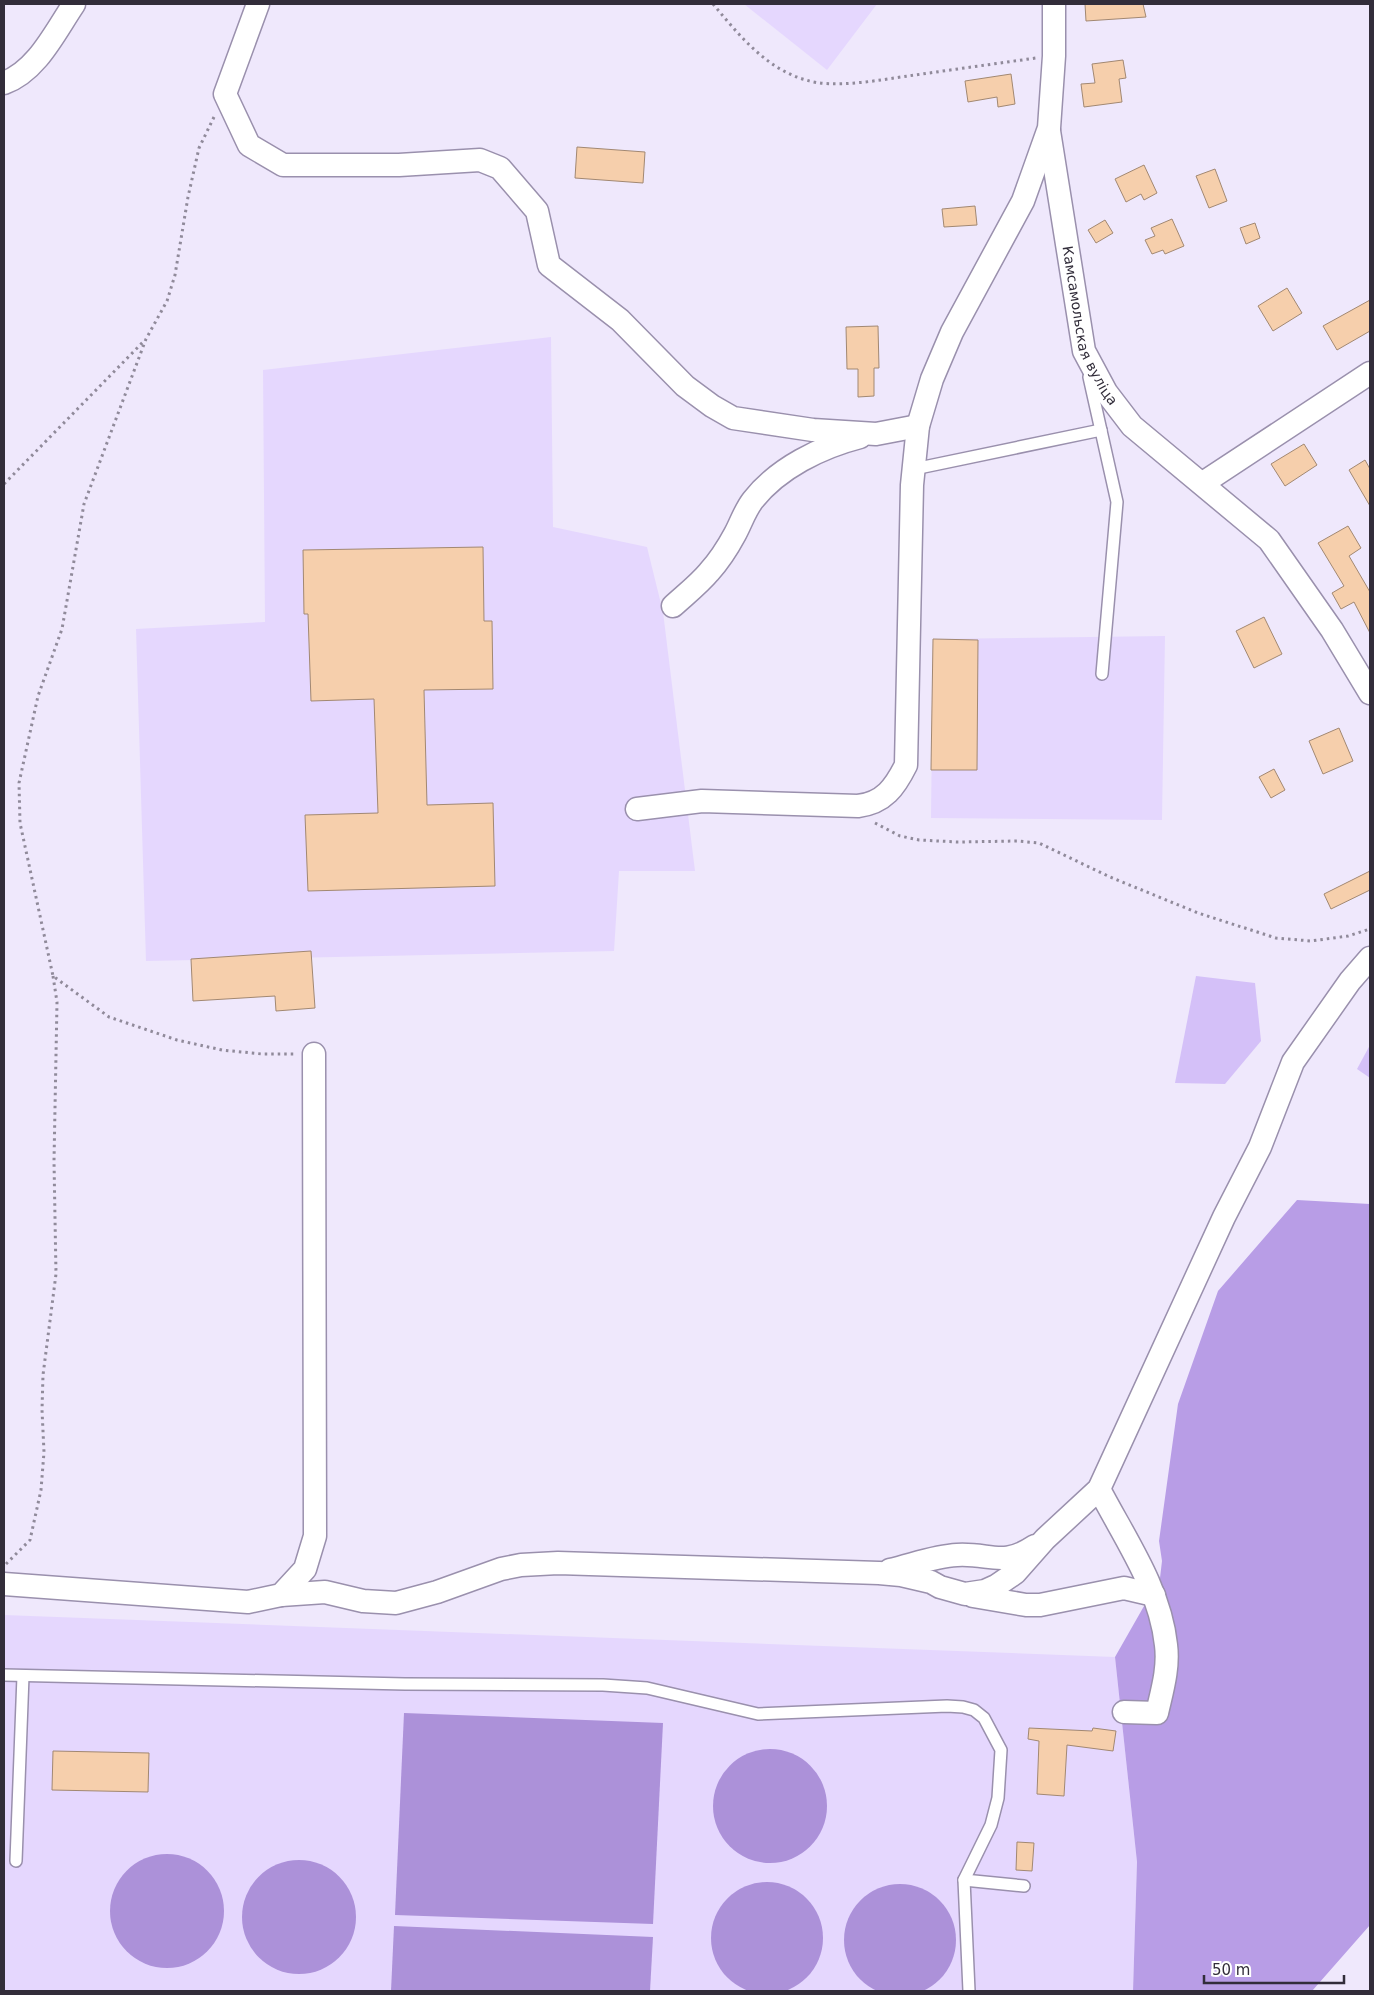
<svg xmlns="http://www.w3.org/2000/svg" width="1374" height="1995" font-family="'DejaVu Sans',sans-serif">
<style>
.built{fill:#e5d7fe}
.green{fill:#d4c0f8}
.forest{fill:#b89de6}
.water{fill:#ac91d9}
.building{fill:#f6cfac;stroke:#a28872}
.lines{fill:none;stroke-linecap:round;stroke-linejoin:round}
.lane-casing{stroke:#9a90ad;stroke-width:14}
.street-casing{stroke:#9a90ad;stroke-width:25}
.path{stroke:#908a9a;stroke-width:3;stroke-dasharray:2.5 4;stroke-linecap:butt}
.lane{stroke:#fff;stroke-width:11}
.street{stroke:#fff;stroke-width:22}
.labels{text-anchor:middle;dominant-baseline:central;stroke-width:5;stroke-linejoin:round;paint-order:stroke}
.street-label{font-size:14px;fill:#322d3a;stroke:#fff}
</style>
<rect width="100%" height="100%" fill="#efe8fc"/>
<g class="built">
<path d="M744 4H877L827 70Z"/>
<path d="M551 337 553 527 647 547 663 612 695 871H619L614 951 146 961 136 629 265 622 263 370Z"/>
<path d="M1165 636 1162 820 931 818 933 639Z"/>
<path d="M4 1615 1115 1657 1137 1862 1133 1991H4Z"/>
</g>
<g class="green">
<path d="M1196 976 1255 983 1261 1041 1225 1084 1175 1083Z"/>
<path d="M1370 1045V1078L1357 1069Z"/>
</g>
<path class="forest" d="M1297 1200 1370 1204V1925L1312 1991H1133L1137 1862 1115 1657 1160 1578 1162 1561 1159 1541 1178 1404 1218 1291Z"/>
<g class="water">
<path d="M404 1713 663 1723 653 1924 395 1915Z"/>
<circle cx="770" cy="1806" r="57"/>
<circle cx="167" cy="1911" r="57"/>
<circle cx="299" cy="1917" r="57"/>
<circle cx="767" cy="1938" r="56"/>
<circle cx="900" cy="1940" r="56"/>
<path d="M394 1926 653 1937 650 1991H391Z"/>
</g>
<g class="building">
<path d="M1085 4H1143L1146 17 1086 21Z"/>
<path d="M1123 60 1126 78 1119 79 1122 102 1084 107 1081 84 1095 83 1092 64Z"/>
<path d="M1011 74 1015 104 998 107 997 97 968 102 965 81Z"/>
<path d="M577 147 645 152 643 183 575 178Z"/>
<path d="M1144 165 1157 193 1144 200 1141 194 1126 202 1115 179Z"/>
<path d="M1215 169 1227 201 1209 208 1196 176Z"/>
<path d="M975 206 977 225 944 227 942 209Z"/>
<path d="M1172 219 1184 246 1165 254 1163 250 1152 254 1145 240 1155 236 1151 228Z"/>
<path d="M1105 220 1113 233 1096 243 1088 230Z"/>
<path d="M1255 223 1260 238 1246 244 1240 228Z"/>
<path d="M1287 288 1302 313 1273 331 1258 306Z"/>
<path d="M1370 300V331L1337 350 1323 326Z"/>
<path d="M878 326 879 368H874V396L858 397V369H847L846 327Z"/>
<path d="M1304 444 1317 465 1285 486 1271 464Z"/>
<path d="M1365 460 1370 469V506L1349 470Z"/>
<path d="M1348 526 1361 548 1349 556 1370 592V633L1354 602 1341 609 1332 593 1344 586 1318 543Z"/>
<path d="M483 547 484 621H492L493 689 424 690 427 805 493 803 495 886 308 891 305 815 378 813 374 699 311 701 308 614H304L303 550Z"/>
<path d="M1264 617 1282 654 1254 668 1236 631Z"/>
<path d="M933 639 978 640 977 770H931Z"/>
<path d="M1339 728 1353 761 1323 774 1309 741Z"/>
<path d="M1274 769 1285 790 1271 798 1259 777Z"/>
<path d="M1370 871V890L1331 909 1324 894Z"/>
<path d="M311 951 315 1008 276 1011 275 996 193 1001 191 959Z"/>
<path d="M1029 1728 1092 1731 1093 1728 1116 1731 1113 1751 1067 1745 1064 1796 1037 1794 1039 1741 1028 1739Z"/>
<path d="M53 1751 149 1753 148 1792 52 1790Z"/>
<path d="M1017 1842 1034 1843 1032 1871 1016 1870Z"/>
</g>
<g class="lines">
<g class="lane-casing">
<g id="lane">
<path d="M1089 377 1117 502 1102 674"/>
<path d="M914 469 1101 430"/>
<path d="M4 1675 405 1684 603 1685 647 1688 758 1714 947 1706 963 1707 974 1710 984 1718 1001 1750 998 1798 991 1825 964 1880 969 1991"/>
<path d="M16 1861 23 1676"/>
<path d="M964 1880 1024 1886"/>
</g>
</g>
<g class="street-casing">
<g id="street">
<path d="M258 4 225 94 249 145 283 165H399L480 160 500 168 537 211 549 265 620 320 685 386 712 406 733 418 813 430 876 434 918 426"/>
<path d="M4 83C37 71 55 32 74 4"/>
<path id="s1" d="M1049 131 1084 351 1106 392 1132 426 1269 540 1332 630 1370 693"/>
<path d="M1203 483 1370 373"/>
<path d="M673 606C685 595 699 584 709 572 719 561 728 547 735 534 741 523 745 510 753 500 778 468 821 447 860 437"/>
<path d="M637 809 702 801 858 806C884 803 895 787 906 765L912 485 918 426 932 379 952 332 1023 201 1049 128 1054 56V4"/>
<path d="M1099 1489C1125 1539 1160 1588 1166 1645 1169 1668 1162 1691 1157 1713L1124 1712"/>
<path d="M890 1570C912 1565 935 1556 957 1555 991 1553 1002 1568 1035 1546"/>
<path d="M4 1584 248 1602 281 1595 305 1569 315 1536 314 1054"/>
<path d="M281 1595 325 1592 363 1601 396 1603 437 1592 501 1569 521 1565 558 1563 879 1573 901 1575 931 1582 940 1587 965 1594 985 1591 996 1586 1015 1573 1045 1539 1099 1489 1224 1217 1260 1147 1293 1062 1350 981 1370 958"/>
<path d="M973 1596 1026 1605H1040L1124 1588 1154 1595"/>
</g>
</g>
<g class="path">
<path d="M713 4C738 34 766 69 806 80 833 89 879 80 908 76 950 70 993 64 1036 58"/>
<path d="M214 117 199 148 188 197 175 275 167 301 146 339 84 504 62 629 38 696 19 783 20 823 53 976 109 1017 177 1040 222 1050 262 1054H294"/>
<path d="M4 484 145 340"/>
<path d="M875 823 900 836 919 840 958 842 1017 841 1039 843 1110 877 1198 913 1276 938 1311 941 1348 936 1370 929"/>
<path d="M6 1564 30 1540 41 1490 44 1452 42 1410 43 1375 56 1274 54 1161 57 1002 53 976"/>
</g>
<use href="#lane" class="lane"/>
<use href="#street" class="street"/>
</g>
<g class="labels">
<g class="street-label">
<text stroke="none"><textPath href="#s1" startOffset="200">Камсамольская вуліца</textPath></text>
</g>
</g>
<rect width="1374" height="1995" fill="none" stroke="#322d3a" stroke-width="10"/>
<path d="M1204 1975v8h140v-8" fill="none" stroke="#322d3a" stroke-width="2.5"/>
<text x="1212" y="1975" font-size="15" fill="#322d3a" stroke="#ffffff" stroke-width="4" paint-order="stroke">50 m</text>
</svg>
